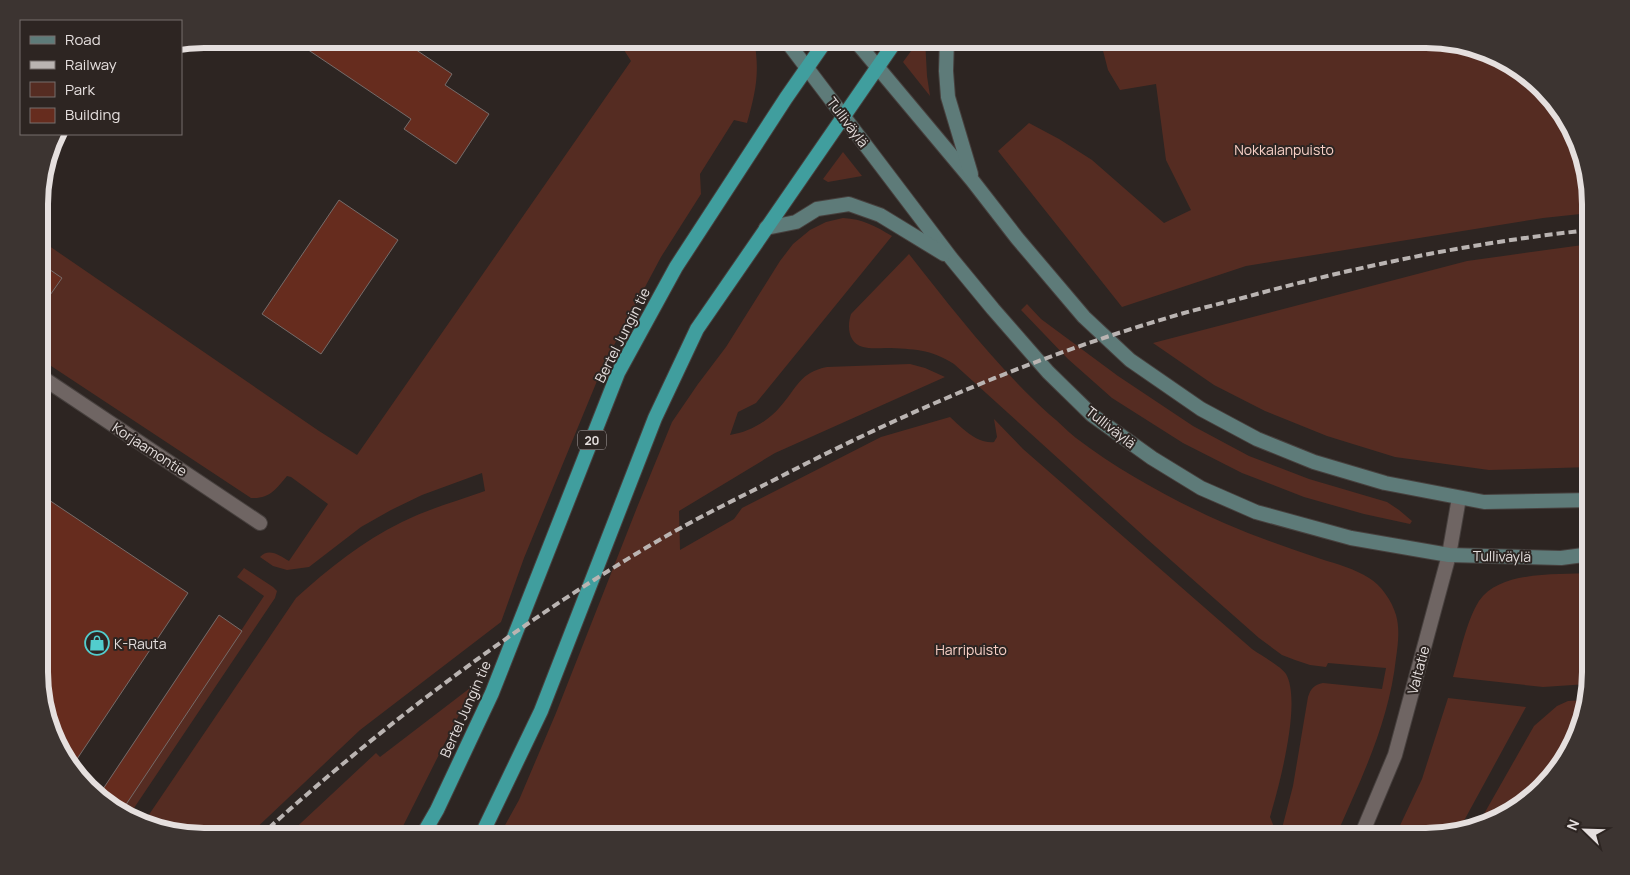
<svg xmlns="http://www.w3.org/2000/svg" width="1630" height="875" font-family="Manrope,sans-serif">
<style>
.green{fill:#552c22}
.building{fill:#662c1e;stroke:#766c6a}
.lines{fill:none;stroke-linecap:round;stroke-linejoin:round}
.minor-casing{stroke:#47403e;stroke-width:16}
.tertiary-casing{stroke:#47403e;stroke-width:16}
.secondary-casing{stroke:#47403e;stroke-width:16}
.trunk-casing{stroke:#47403e;stroke-width:16}
.minor{stroke:#6f6563;stroke-width:14}
.tertiary{stroke:#6f6563;stroke-width:14}
.secondary{stroke:#5e7b79;stroke-width:14}
.trunk{stroke:#409e9e;stroke-width:14}
.rail{stroke:#bab4b2;stroke-width:4;stroke-dasharray:8 4;stroke-linecap:butt}
.labels{text-anchor:middle;dominant-baseline:central;stroke-width:4;stroke-linejoin:round;paint-order:stroke}
.shield{fill:#2d2522;stroke:#aea7a6;stroke-width:1}
.shield-label{font-size:12px;font-weight:bold;fill:#e5dfde}
.street-label{font-size:14px;fill:#e5dfde;stroke:#2d2522}
.park-label{font-size:14px;fill:#f8d0c6;stroke:#2d2522}
.poi-label{font-size:14px;fill:#e5dfde;stroke:#2d2522;text-anchor:start}
.rim{fill:none;stroke:#e5dfde;stroke-width:6}
</style>
<rect width="100%" height="100%" fill="#2d2522"/>
<g class="green">
<path d="M617 39H754C760 72 756 91 747 123L734 120 700 174 701 194 661 257 604 364 524 558 501 622 360 730 248 836H204L144 822 296 598C328 569 363 541 402 522 428 509 457 501 485 491L482 473 422 495 391 510 361 527 309 567 287 570 273 566 260 557C269 547 280 556 289 561L328 504 291 477 287 476C276 489 270 499 251 498L39 358V239L319 431 357 455 631 61Z"/>
<path d="M920 39H925L927 76 930 96 903 62Z"/>
<path d="M1100 39H1426L1500 56 1563 112 1590 182V213L1543 218 1246 266 1122 307 998 151 1029 123 1059 139 1092 160 1164 223 1191 210 1166 160 1156 84 1120 90 1108 70Z"/>
<path d="M843 152 862 176 828 182 823 179Z"/>
<path d="M843 218C863 219 875 226 892 236L756 403 738 412 730 435C749 432 767 422 780 407 797 388 800 372 827 367L910 364 925 368 945 377 775 453 679 511 680 550 734 519 742 508 881 437 950 417C962 428 977 444 994 442L997 437 994 419 1023 449 1252 649C1260 655 1281 666 1286 674 1302 702 1279 786 1270 817L1274 827 1271 836H1030L1020 832 1018 836H499L519 800 556 713 638 505 672 422 698 384 726 347 780 261 793 244 810 230 826 222Z"/>
<path d="M1590 244 1591 467 1489 470 1395 457 1327 436 1265 411 1214 385 1153 343 1467 261Z"/>
<path d="M909 254C953 310 997 367 1050 415 1059 422 1067 431 1076 438 1121 472 1172 500 1224 523 1256 537 1288 548 1321 559 1337 564 1355 569 1369 578 1381 585 1392 601 1396 615 1400 629 1398 644 1396 658 1389 722 1362 777 1336 836H1280L1293 786 1308 697C1311 688 1314 685 1323 683L1382 689 1386 668 1328 663 1326 667 1310 665 1295 660 1282 655 1259 638 1147 539 954 364C930 349 914 349 886 348 879 348 870 349 863 347 848 343 847 326 851 314Z"/>
<path d="M1027 304 1041 319 1118 376 1193 426 1249 456 1309 479 1387 502 1399 510 1412 521 1410 524 1364 514 1304 497 1242 473 1183 443 1112 398 1068 359 1021 310Z"/>
<path d="M244 568 273 587 277 591 275 598 128 817 121 812 264 596 237 577Z"/>
<path d="M1591 573V672L1588 684 1543 687 1453 677C1460 654 1466 622 1479 601 1500 570 1558 575 1591 573Z"/>
<path d="M474 685 398 836H287L376 753 380 757Z"/>
<path d="M1448 698 1526 707 1460 828 1437 836H1395L1422 779Z"/>
<path d="M1585 700 1574 745 1518 809 1480 821 1534 726 1557 706 1568 701Z"/>
</g>
<g class="building">
<path d="M292 39H400L452 74 445 85 489 114 456 164 404 129 411 119Z"/>
<path d="M339 200 398 240 321 354 262 314Z"/>
<path d="M43 265 62 278 48 298 39 292V271Z"/>
<path d="M40 494 188 593 71 768 40 693Z"/>
<path d="M219 615 242 631 121 812 84 781 101 792Z"/>
</g>
<g class="lines">
<g class="minor-casing">
<path id="minor" d="M40 376 260 523"/>
</g>
<g class="tertiary-casing">
<path id="tertiary" d="M1361 836 1395 755 1449 555 1459 498"/>
</g>
<g class="secondary-casing">
<g id="secondary">
<path d="M785 39 951 258 993 309 1048 372 1092 415 1152 458 1201 488 1256 512 1351 538 1449 555 1561 558 1591 554"/>
<path d="M854 39 972 180 1017 238 1084 317 1130 360 1201 409 1257 439 1314 462 1385 483 1484 502 1591 500"/>
<path d="M947 39 946 71 948 97 971 174"/>
<path d="M766 228 796 222 817 209 849 204 880 215 944 254"/>
</g>
</g>
<g class="trunk-casing">
<g id="trunk">
<path d="M422 836 437 810 492 693 618 373 676 267 786 98 827 39"/>
<path d="M481 836 541 711 655 418 697 329 897 39"/>
</g>
</g>
<use href="#minor" class="minor"/>
<use href="#tertiary" class="tertiary"/>
<use href="#secondary" class="secondary"/>
<use href="#trunk" class="trunk"/>
<path class="rail" d="M260 836C380 727 510 629 649 546 689 522 732 501 774 480 899 415 1031 358 1167 318 1193 310 1219 304 1246 297 1358 266 1475 242 1590 230"/>
</g>
<defs>
<g id="shop-ring" transform="scale(1.25)"><circle r="9.5" fill="#2d2522" stroke="#52cdcd" stroke-width="1.5"/><path d="M-5-2.5h2.3a2.7 3.5 0 0 1 5.4 0H5L5.5 6h-11ZM-1.5-2.5h3a1.5 2.3 0 0 0-3 0Z" fill="#52cdcd"/></g>
</defs>
<g fill-rule="evenodd">
<use href="#shop-ring" x="97" y="643"/>
</g>
<g class="labels">
<rect class="shield" x="578" y="430.5" width="28" height="19" rx="4"/>
<g class="shield-label">
<text x="592" y="440">20</text>
</g>
<g class="street-label">
<text transform="translate(848 122) rotate(53)">Tulliväylä</text>
<text transform="translate(622 335) rotate(-63)">Bertel Jungin tie</text>
<text transform="translate(1111 427) rotate(38)">Tulliväylä</text>
<text transform="translate(150 449) rotate(33)">Korjaamontie</text>
<text transform="translate(1502 556) rotate(1)">Tulliväylä</text>
<text transform="translate(1418 670) rotate(-75)">Valtatie</text>
<text transform="translate(465 709) rotate(-66)">Bertel Jungin tie</text>
</g>
<g class="park-label">
<text x="1284" y="149">Nokkalanpuisto</text>
<text x="971" y="649">Harripuisto</text>
</g>
<g class="poi-label">
<text x="114" y="643">K-Rauta</text>
</g>
</g>
<path d="M0 0H1630V875H0ZM204 48H1426A156 156 0 0 1 1582 204V672A156 156 0 0 1 1426 828H204A156 156 0 0 1 48 672V204A156 156 0 0 1 204 48Z" fill="#3c3431" fill-rule="evenodd"/>
<path class="rim" d="M204 48H1426A156 156 0 0 1 1582 204V672A156 156 0 0 1 1426 828H204A156 156 0 0 1 48 672V204A156 156 0 0 1 204 48Z"/>
<rect x="20" y="20" width="162" height="115" fill="#2d2522" stroke="#776f6d"/>
<rect x="30" y="36" width="25" height="8" fill="#5e7b79" stroke="#776f6d"/>
<text x="65" y="45" font-size="15" fill="#e5dfde">Road</text>
<rect x="30" y="61" width="25" height="8" fill="#bab4b2" stroke="#776f6d"/>
<text x="65" y="70" font-size="15" fill="#e5dfde">Railway</text>
<rect x="30" y="82" width="25" height="15" fill="#552c22" stroke="#776f6d"/>
<text x="65" y="95" font-size="15" fill="#e5dfde">Park</text>
<rect x="30" y="108" width="25" height="15" fill="#662c1e" stroke="#776f6d"/>
<text x="65" y="120" font-size="15" fill="#e5dfde">Building</text>
<g transform="translate(1585 830) rotate(293)" stroke="#2d2522" stroke-width="4" paint-order="stroke">
<path d="M0-4L9 19L0 12L-9 19Z" fill="#e5dfde"/>
<text y="-8" font-size="14" font-weight="bold" text-anchor="middle" fill="#e5dfde">N</text>
</g>
</svg>
